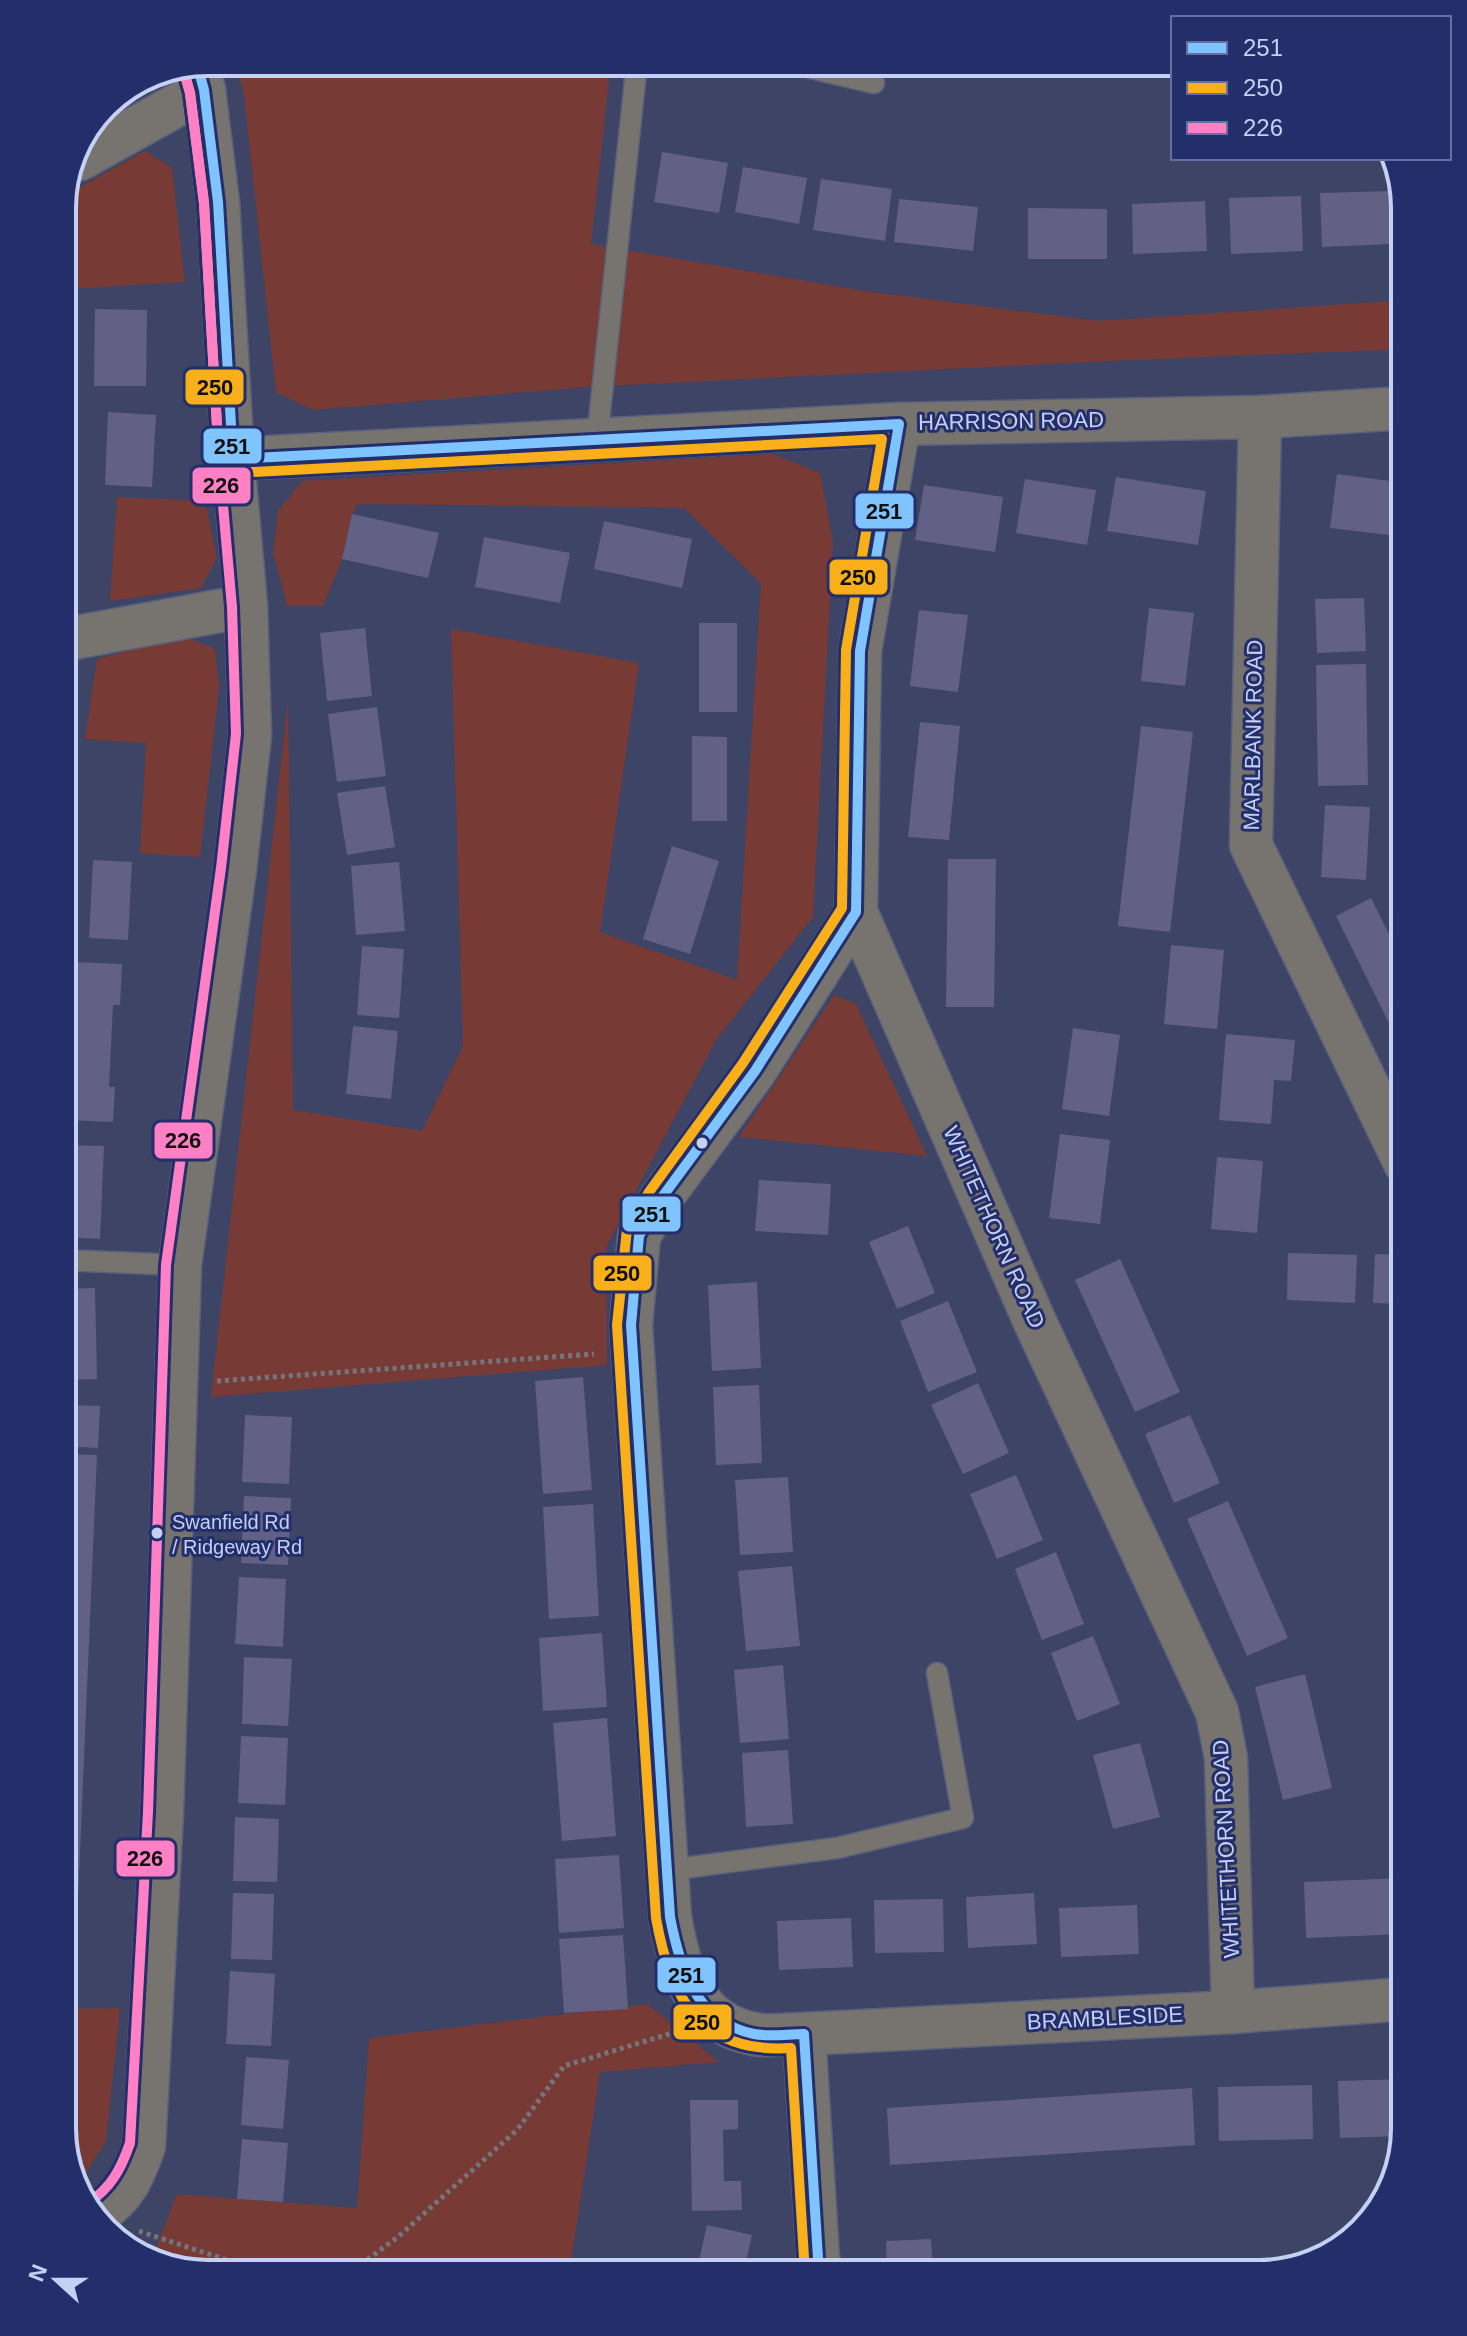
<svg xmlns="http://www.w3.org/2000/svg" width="1467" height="2336" font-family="Arial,sans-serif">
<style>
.green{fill:#783a34}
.building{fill:#636085}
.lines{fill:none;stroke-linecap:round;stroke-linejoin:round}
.lane-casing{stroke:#59607c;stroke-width:23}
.street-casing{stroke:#59607c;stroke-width:45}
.path{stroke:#75757c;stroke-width:5;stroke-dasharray:4 4;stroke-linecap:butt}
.lane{stroke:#77746f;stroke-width:20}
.street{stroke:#77746f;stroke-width:42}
.bus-1-casing{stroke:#232e6a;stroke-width:16}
.bus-2-casing{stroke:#232e6a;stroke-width:16}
.bus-3-casing{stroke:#232e6a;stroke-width:16}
.bus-1{stroke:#80c4ff;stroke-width:10}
.bus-2{stroke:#f9af1a;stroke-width:10}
.bus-3{stroke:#ff80c5;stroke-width:10}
.bus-dot{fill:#c5d0f5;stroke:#232e6a;stroke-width:3}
.labels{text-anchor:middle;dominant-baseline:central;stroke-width:6;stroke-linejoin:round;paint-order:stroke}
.bus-label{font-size:20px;fill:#c5d0f5;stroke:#232e6a;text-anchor:start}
.street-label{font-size:22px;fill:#c5d0f5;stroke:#232e6a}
.rim{fill:none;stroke:#c5d0f5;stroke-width:4}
.line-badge{stroke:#232e6a;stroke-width:3}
.pale-badge-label{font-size:22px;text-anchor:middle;font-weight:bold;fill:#111}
</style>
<rect width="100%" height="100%" fill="#3d4465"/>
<g class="green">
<path d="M236 62H611L591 244 864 291 1099 321 1405 300V349L1131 360 586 387 313 410 276 392 244 95Z"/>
<path d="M144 151 172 167 185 282 62 289 63 197Z"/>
<path d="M773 454 820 473 833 542 813 917 716 1040 606 1247 607 1365 211 1397 288 699 293 1110 422 1131 463 1046 451 629 639 663 600 932 737 980 761 583 684 508 358 504 352 514 342 559 323 606H287L273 552 278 511 302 481Z"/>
<path d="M117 497 205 501 217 557 201 588 110 601Z"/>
<path d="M182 636 215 649 219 688 200 857 140 853 146 743 85 739 97 659Z"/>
<path d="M834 995 856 1004 927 1156 739 1137Z"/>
<path d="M647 2004 719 2062 600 2072 569 2274H198L152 2258 177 2194 357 2208 369 2038Z"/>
<path d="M120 2008 106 2141 87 2171 74 2181 62 2129 66 2009Z"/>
</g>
<g class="building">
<path d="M662 152 728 163 719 213 654 202Z"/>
<path d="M743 167 807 178 799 224 735 212Z"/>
<path d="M821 179 892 189 885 241 813 230Z"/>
<path d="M1392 191 1394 244 1322 247 1320 193Z"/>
<path d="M1301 196 1303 251 1231 254 1229 198Z"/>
<path d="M899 199 978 207 973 251 894 242Z"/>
<path d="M1205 201 1207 251 1133 254 1132 204Z"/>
<path d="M1028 208 1107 209V259H1028Z"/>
<path d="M95 309 147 310 146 386H94Z"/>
<path d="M108 412 156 415 152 487 105 485Z"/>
<path d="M1337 474 1405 483V537L1330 528Z"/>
<path d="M1116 477 1206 491 1198 545 1107 531Z"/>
<path d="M1025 479 1096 490 1087 545 1016 533Z"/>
<path d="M924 485 1003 497 995 552 915 540Z"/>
<path d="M352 514 439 533 428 578 342 559Z"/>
<path d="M604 521 692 539 682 588 594 569Z"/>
<path d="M62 532 76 534 71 578 62 577Z"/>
<path d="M484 537 570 553 560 603 475 587Z"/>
<path d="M1364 598 1366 651 1317 653 1315 599Z"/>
<path d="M1149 608 1194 613 1185 686 1141 681Z"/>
<path d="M919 610 968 615 958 692 910 686Z"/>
<rect x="699" y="623" width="38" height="89"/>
<path d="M365 628 372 696 327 701 320 633Z"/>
<path d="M1366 664 1368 785 1318 786 1316 665Z"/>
<path d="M377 707 386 776 337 782 328 714Z"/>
<path d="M920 722 960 726 949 840 908 837Z"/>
<path d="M1141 726 1193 732 1170 932 1118 926Z"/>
<path d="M692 736 727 737V821H692Z"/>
<path d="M385 786 395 847 347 855 337 793Z"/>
<path d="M1325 805 1370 807 1366 880 1321 877Z"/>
<path d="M672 846 719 861 690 954 643 939Z"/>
<path d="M948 859H996L994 1007H946Z"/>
<path d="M93 860 132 862 128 940 89 938Z"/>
<path d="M399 862 405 931 356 935 351 866Z"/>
<path d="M1371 898 1405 966V1055L1336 916Z"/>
<path d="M1171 945 1224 950 1217 1029 1164 1024Z"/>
<path d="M362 946 404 949 399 1018 357 1015Z"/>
<path d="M75 962 122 964 120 1005H113L109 1087H115L113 1122 68 1120 70 1086 62 1085V1072L66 1003H73Z"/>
<path d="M353 1026 398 1031 391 1099 346 1094Z"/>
<path d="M1073 1028 1120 1035 1109 1116 1062 1109Z"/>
<path d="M1226 1034 1295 1040 1291 1081 1274 1080 1271 1124 1219 1120Z"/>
<path d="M1060 1134 1110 1140 1100 1224 1049 1218Z"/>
<path d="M64 1145 104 1146 100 1239 62 1237Z"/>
<path d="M1217 1157 1263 1161 1257 1233 1211 1229Z"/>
<path d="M759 1180 831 1184 828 1235 755 1231Z"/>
<path d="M908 1226 935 1293 897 1309 869 1242Z"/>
<path d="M1288 1253 1357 1255 1355 1303 1287 1300Z"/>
<path d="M1375 1254 1405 1255V1304L1373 1303Z"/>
<path d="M1120 1259 1180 1392 1135 1412 1075 1280Z"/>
<path d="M757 1282 761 1368 712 1371 708 1285Z"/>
<path d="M95 1288 97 1379 62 1380V1289Z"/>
<path d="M948 1301 977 1372 928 1392 900 1321Z"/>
<path d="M583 1377 592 1490 543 1494 535 1381Z"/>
<path d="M978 1383 1009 1453 963 1474 931 1405Z"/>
<path d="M759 1385 762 1463 716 1465 713 1387Z"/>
<path d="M62 1405 100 1406 98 1448 62 1446Z"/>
<path d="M245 1415 292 1417 289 1484 242 1482Z"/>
<path d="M1190 1415 1220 1483 1174 1503 1145 1434Z"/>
<path d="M62 1454 97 1455 74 1992 62 1991Z"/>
<path d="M1016 1475 1043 1540 997 1559 970 1494Z"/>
<path d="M788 1477 793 1552 740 1555 735 1480Z"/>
<path d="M244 1496 291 1498 288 1565 241 1563Z"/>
<path d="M1228 1501 1288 1638 1247 1656 1187 1519Z"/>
<path d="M593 1504 599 1616 549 1619 543 1507Z"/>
<path d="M1056 1552 1084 1624 1042 1640 1015 1569Z"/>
<path d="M792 1566 800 1646 746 1651 738 1571Z"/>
<path d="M239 1577 286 1579 283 1647 235 1644Z"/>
<path d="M602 1633 607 1707 543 1711 539 1638Z"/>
<path d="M1093 1636 1120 1704 1077 1721 1051 1653Z"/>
<path d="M244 1657 292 1659 288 1726 242 1724Z"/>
<path d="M783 1665 789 1739 740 1743 734 1670Z"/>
<path d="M1305 1674 1332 1788 1283 1800 1255 1687Z"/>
<path d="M607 1718 616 1836 562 1841 553 1723Z"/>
<path d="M241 1736 288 1738 285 1805 238 1803Z"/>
<path d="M1140 1743 1160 1817 1113 1829 1093 1755Z"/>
<path d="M788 1750 793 1824 746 1827 742 1753Z"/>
<path d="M235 1817 279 1819 277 1882 233 1881Z"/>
<path d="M619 1855 624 1928 559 1933 555 1859Z"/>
<path d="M1405 1878V1934L1306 1938 1304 1882Z"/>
<path d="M233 1893 274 1894 272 1960 231 1959Z"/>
<path d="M1034 1893 1037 1944 968 1948 966 1897Z"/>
<path d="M943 1899 944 1952 875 1953 874 1900Z"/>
<path d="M1137 1905 1139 1954 1061 1957 1059 1908Z"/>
<path d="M851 1918 853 1967 779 1970 777 1921Z"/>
<path d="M623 1935 628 2009 564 2013 559 1939Z"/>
<path d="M230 1971 275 1974 271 2046 226 2044Z"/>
<path d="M246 2057 289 2060 283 2129 241 2125Z"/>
<path d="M1405 2079 1403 2136 1340 2138 1338 2081Z"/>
<path d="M1312 2085 1313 2139 1219 2141 1218 2087Z"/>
<path d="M1192 2088 1195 2145 890 2165 887 2108Z"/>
<path d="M690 2100H738V2129L723 2130 724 2181H741L742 2210 692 2211Z"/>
<path d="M242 2139 288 2143 283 2202 237 2199Z"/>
<path d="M707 2225 752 2235 743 2274H696Z"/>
<path d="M931 2239 933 2274H887L886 2241Z"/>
</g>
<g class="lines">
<g class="lane-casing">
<g id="lane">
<path d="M785 62 874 83"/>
<path d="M597 440 637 62"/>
<path d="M62 1260 180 1265"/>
<path d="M668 1870 837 1848 963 1818 937 1673"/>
</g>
</g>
<g class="street-casing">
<g id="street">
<path d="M80 159 204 90"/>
<path d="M1260 417 1251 845 1405 1163"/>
<path d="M899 424 860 651 856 912 1034 1320 1217 1712 1226 1758 1233 2012"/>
<path d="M233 459 899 424 1260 417 1405 408"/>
<path d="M62 640 246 606"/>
<path d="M856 912 755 1071 660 1200 639 1236 631 1325 670 1917C679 1969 694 2023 754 2034 770 2037 788 2034 804 2034L1233 2012 1405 1999"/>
<path d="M804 2034 819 2274"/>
<path d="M96 2215C125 2197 133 2177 144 2146L162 1813 180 1265 235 870 250 735 246 606 233 459 218 202 204 90 197 64"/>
</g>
</g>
<g class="path">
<path d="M217 1381 594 1354"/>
<path d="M139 2231 269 2274"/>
<path d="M348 2274 399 2236 517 2130 564 2066 672 2033"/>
</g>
<use href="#lane" class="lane"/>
<use href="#street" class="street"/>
<g class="bus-1-casing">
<path id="bus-1" d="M197 64 204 90 218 202 233 459 899 424 860 651 856 912 755 1071 660 1200 639 1236 631 1325 670 1917C680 1969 696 2022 754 2034 770 2037 788 2034 804 2034L819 2274"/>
</g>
<g class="bus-2-casing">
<path id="bus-2" d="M183 68 190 93 204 203 219 460 226 471 234 473 882 439 846 650 842 908 743 1063 649 1192 627 1229 617 1325 656 1918C670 1998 700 2054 791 2048L805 2274"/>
</g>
<g class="bus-3-casing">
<path id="bus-3" d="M88 2203C111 2188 121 2169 130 2143L148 1812 166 1265 221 868 236 734 232 607 219 460 204 203 190 93 183 68"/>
</g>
<use href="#bus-1" class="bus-1"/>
<use href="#bus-2" class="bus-2"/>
<use href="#bus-3" class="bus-3"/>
</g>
<g class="bus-dot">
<circle cx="702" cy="1143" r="7"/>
<circle cx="157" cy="1533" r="7"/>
</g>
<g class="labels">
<g class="bus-label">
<text x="172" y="1522">Swanfield Rd<tspan x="172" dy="25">/ Ridgeway Rd</tspan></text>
</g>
<g class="street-label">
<text transform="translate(1011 421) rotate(-1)">HARRISON ROAD</text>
<text transform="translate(1253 735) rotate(-89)">MARLBANK ROAD</text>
<text transform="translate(994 1227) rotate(66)">WHITETHORN ROAD</text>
<text transform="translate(1226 1849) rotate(-93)">WHITETHORN ROAD</text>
<text transform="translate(1105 2018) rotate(-3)">BRAMBLESIDE</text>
</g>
</g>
<path d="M0 0H1467V2336H0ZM208 76H1259A132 132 0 0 1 1391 208V2128A132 132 0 0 1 1259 2260H208A132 132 0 0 1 76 2128V208A132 132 0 0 1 208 76Z" fill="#232e6a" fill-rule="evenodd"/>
<path class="rim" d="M208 76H1259A132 132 0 0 1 1391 208V2128A132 132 0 0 1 1259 2260H208A132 132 0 0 1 76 2128V208A132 132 0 0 1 208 76Z"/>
<g class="line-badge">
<rect x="184" y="368" width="61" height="38" rx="8" fill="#f9af1a"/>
<rect x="202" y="427" width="61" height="38" rx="8" fill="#80c4ff"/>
<rect x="191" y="466" width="61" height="39" rx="8" fill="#ff80c5"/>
<rect x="854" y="492" width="61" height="38" rx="8" fill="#80c4ff"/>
<rect x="828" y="558" width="61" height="38" rx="8" fill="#f9af1a"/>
<rect x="153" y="1121" width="61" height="39" rx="8" fill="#ff80c5"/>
<rect x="621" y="1195" width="61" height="38" rx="8" fill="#80c4ff"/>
<rect x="592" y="1254" width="61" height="38" rx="8" fill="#f9af1a"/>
<rect x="115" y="1839" width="61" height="39" rx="8" fill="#ff80c5"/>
<rect x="656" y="1956" width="61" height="38" rx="8" fill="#80c4ff"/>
<rect x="672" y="2003" width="61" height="38" rx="8" fill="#f9af1a"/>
</g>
<g class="pale-badge-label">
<text x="215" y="395">250</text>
<text x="232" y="454">251</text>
<text x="221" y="493">226</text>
<text x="884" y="519">251</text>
<text x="858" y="585">250</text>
<text x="183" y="1148">226</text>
<text x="652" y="1222">251</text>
<text x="622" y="1281">250</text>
<text x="145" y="1866">226</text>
<text x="686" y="1983">251</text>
<text x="702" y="2030">250</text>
</g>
<rect x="1171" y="16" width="280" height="144" fill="#232e6a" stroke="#646fa2" stroke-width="2"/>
<rect x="1187" y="42" width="40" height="12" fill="#80c4ff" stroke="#646fa2" stroke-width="2"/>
<text x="1243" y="56" font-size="24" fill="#c5d0f5">251</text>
<rect x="1187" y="82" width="40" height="12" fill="#f9af1a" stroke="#646fa2" stroke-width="2"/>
<text x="1243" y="96" font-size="24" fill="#c5d0f5">250</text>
<rect x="1187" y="122" width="40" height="12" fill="#ff80c5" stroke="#646fa2" stroke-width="2"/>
<text x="1243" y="136" font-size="24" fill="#c5d0f5">226</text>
<g transform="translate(56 2280) rotate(291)" stroke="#232e6a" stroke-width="6" paint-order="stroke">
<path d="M0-6L14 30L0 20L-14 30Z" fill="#c5d0f5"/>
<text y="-12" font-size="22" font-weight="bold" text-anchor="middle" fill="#c5d0f5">N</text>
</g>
</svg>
